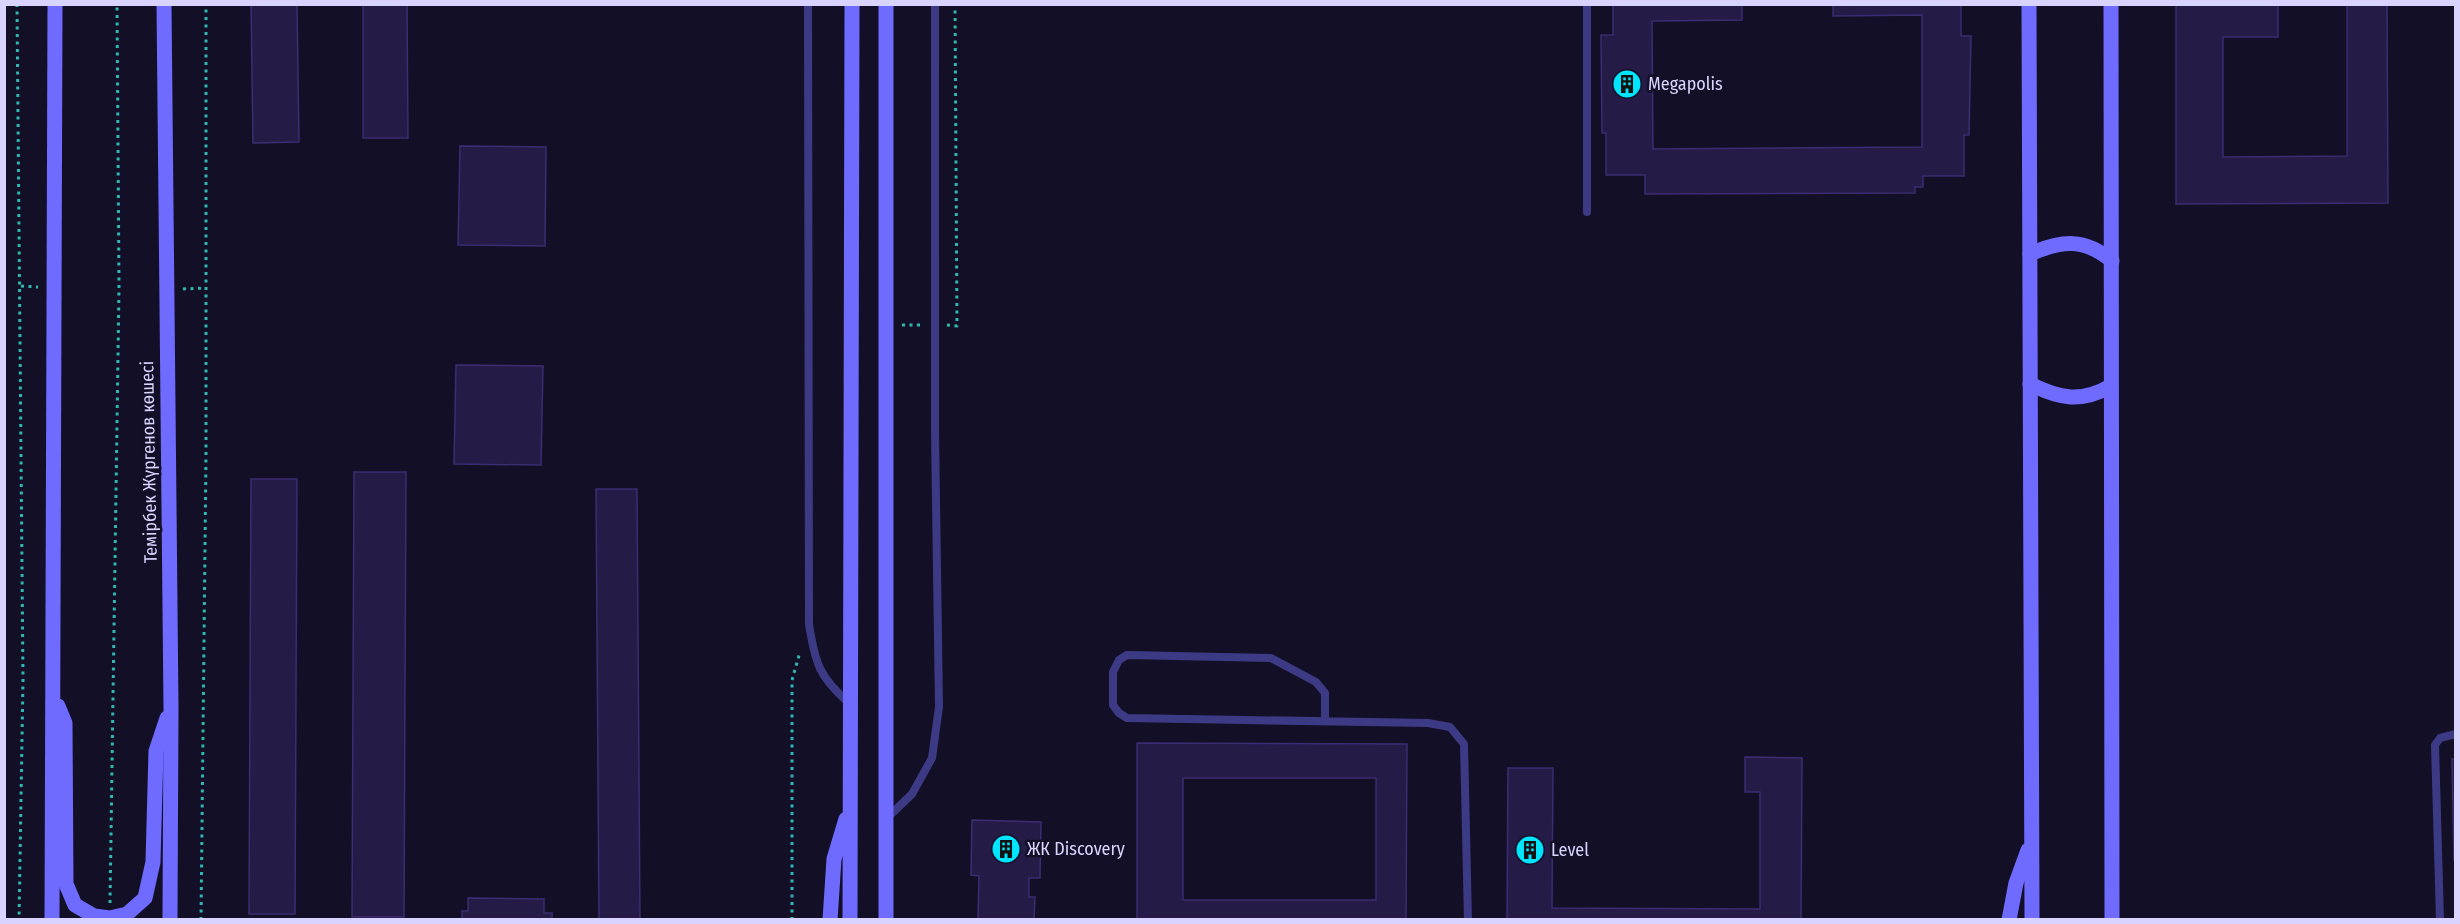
<svg xmlns="http://www.w3.org/2000/svg" width="2460" height="924" font-family="'Fira Sans Condensed',sans-serif">
<style>
.building{fill:#241b47;stroke:#3b2d73;stroke-width:1.5;fill-rule:evenodd}
.lines{fill:none;stroke-linecap:round;stroke-linejoin:round}
.path{stroke:#2fb8b0;stroke-width:3;stroke-dasharray:3 4.5;stroke-linecap:butt}
.lane{stroke:#3d3a85;stroke-width:8}
.secondary{stroke:#6f6bff;stroke-width:15}
.labels{text-anchor:middle;dominant-baseline:central;stroke-width:5;stroke-linejoin:round;paint-order:stroke}
.poi-label{font-size:18px;fill:#d9d4ff;stroke:#130f26;text-anchor:start}
.street-label{font-size:18px;fill:#d9d4ff;stroke:#130f26}
</style>
<rect width="100%" height="100%" fill="#130f26"/>
<g class="building">
<path d="M251 4H297L299 142 253 143Z"/>
<path d="M363 4H407L408 138H363Z"/>
<path d="M1613 4H1742V20L1652 21 1653 149 1922 147V15L1833 16V4H1961V36H1971L1969 135H1964V176H1923V187H1915V193L1645 194V175H1606V133H1602L1601 35H1613Z"/>
<path d="M2176 4H2278V37H2223V157L2347 156V4H2387L2388 203 2176 204Z"/>
<path d="M460 146 546 147 545 246 458 245Z"/>
<path d="M456 365 543 366 541 465 454 464Z"/>
<path d="M354 472H406L404 917H352Z"/>
<path d="M251 479H297L295 914H249Z"/>
<path d="M596 489H637L640 920H599Z"/>
<path d="M1137 743 1407 744 1406 920H1137ZM1183 778H1376V900H1183Z"/>
<path d="M1745 757 1802 758 1801 920H1507L1508 768H1553L1552 908 1760 909V792H1745Z"/>
<path d="M2452 759H2456V860H2454Z"/>
<path d="M972 820 1041 822 1040 878H1029V897H1035L1034 920H978L979 876 971 875Z"/>
<path d="M468 898 544 899V913H552V920H462V911H468Z"/>
</g>
<g class="lines">
<g class="path">
<path d="M17 4 23 679 19 920"/>
<path d="M21 286 38 287"/>
<path d="M183 289 205 288"/>
<path d="M902 325H922"/>
<path d="M947 325 957 326 955 4"/>
<path d="M110 903 119 287 117 4"/>
<path d="M201 920 206 454V4"/>
<path d="M792 920V680L800 652"/>
</g>
<g class="lane">
<path d="M808 4 809 624C815 663 819 677 850 704"/>
<path d="M1587 212V4"/>
<path d="M1325 721V693L1316 682 1271 658 1127 655 1119 660 1113 672V705L1119 713 1127 718 1428 723 1450 727 1464 744 1468 920"/>
<path d="M887 818 912 794 932 758 939 707 935 432V4"/>
<path d="M2440 920 2435 745 2440 738 2456 734"/>
</g>
<g class="secondary">
<path d="M164 4 171 708 170 920"/>
<path d="M886 4V920"/>
<path d="M2029 4 2032 920"/>
<path d="M2111 4 2112 920"/>
<path d="M2030 254C2062 240 2085 238 2112 261"/>
<path d="M2030 384C2060 399 2081 403 2111 386"/>
<path d="M58 706 65 723 66 884 75 905 94 916 110 918 127 914 145 898 153 862 156 751 167 718"/>
<path d="M52 920 55 4"/>
<path d="M830 920 834 859 846 819"/>
<path d="M850 920 852 4"/>
<path d="M2009 920 2016 883 2028 850"/>
</g>
</g>
<defs>
<g id="building-disc" transform="scale(1.5)"><circle r="9.5" fill="#00e5ff" stroke="#130f26"/><path d="M-4-6H4V6H1V3H-1V6H-4ZM-2.5-4.3h1.7v1.8h-1.7ZM.8-4.3h1.7v1.8H.8ZM-2.5-1h1.7V.8h-1.7ZM.8-1h1.7V.8H.8Z" fill="#111"/></g>
</defs>
<g fill-rule="evenodd">
<use href="#building-disc" x="1627" y="84"/>
<use href="#building-disc" x="1006" y="849"/>
<use href="#building-disc" x="1530" y="850"/>
</g>
<g class="labels">
<g class="poi-label">
<text x="1648" y="84">Megapolis</text>
<text x="1027" y="849">ЖК Discovery</text>
<text x="1551" y="850">Level</text>
</g>
<g class="street-label">
<text transform="translate(149 462) rotate(-91)">Темірбек Жүргенов көшесі</text>
</g>
</g>
<rect width="2460" height="924" fill="none" stroke="#d9d4ff" stroke-width="12"/>
</svg>
